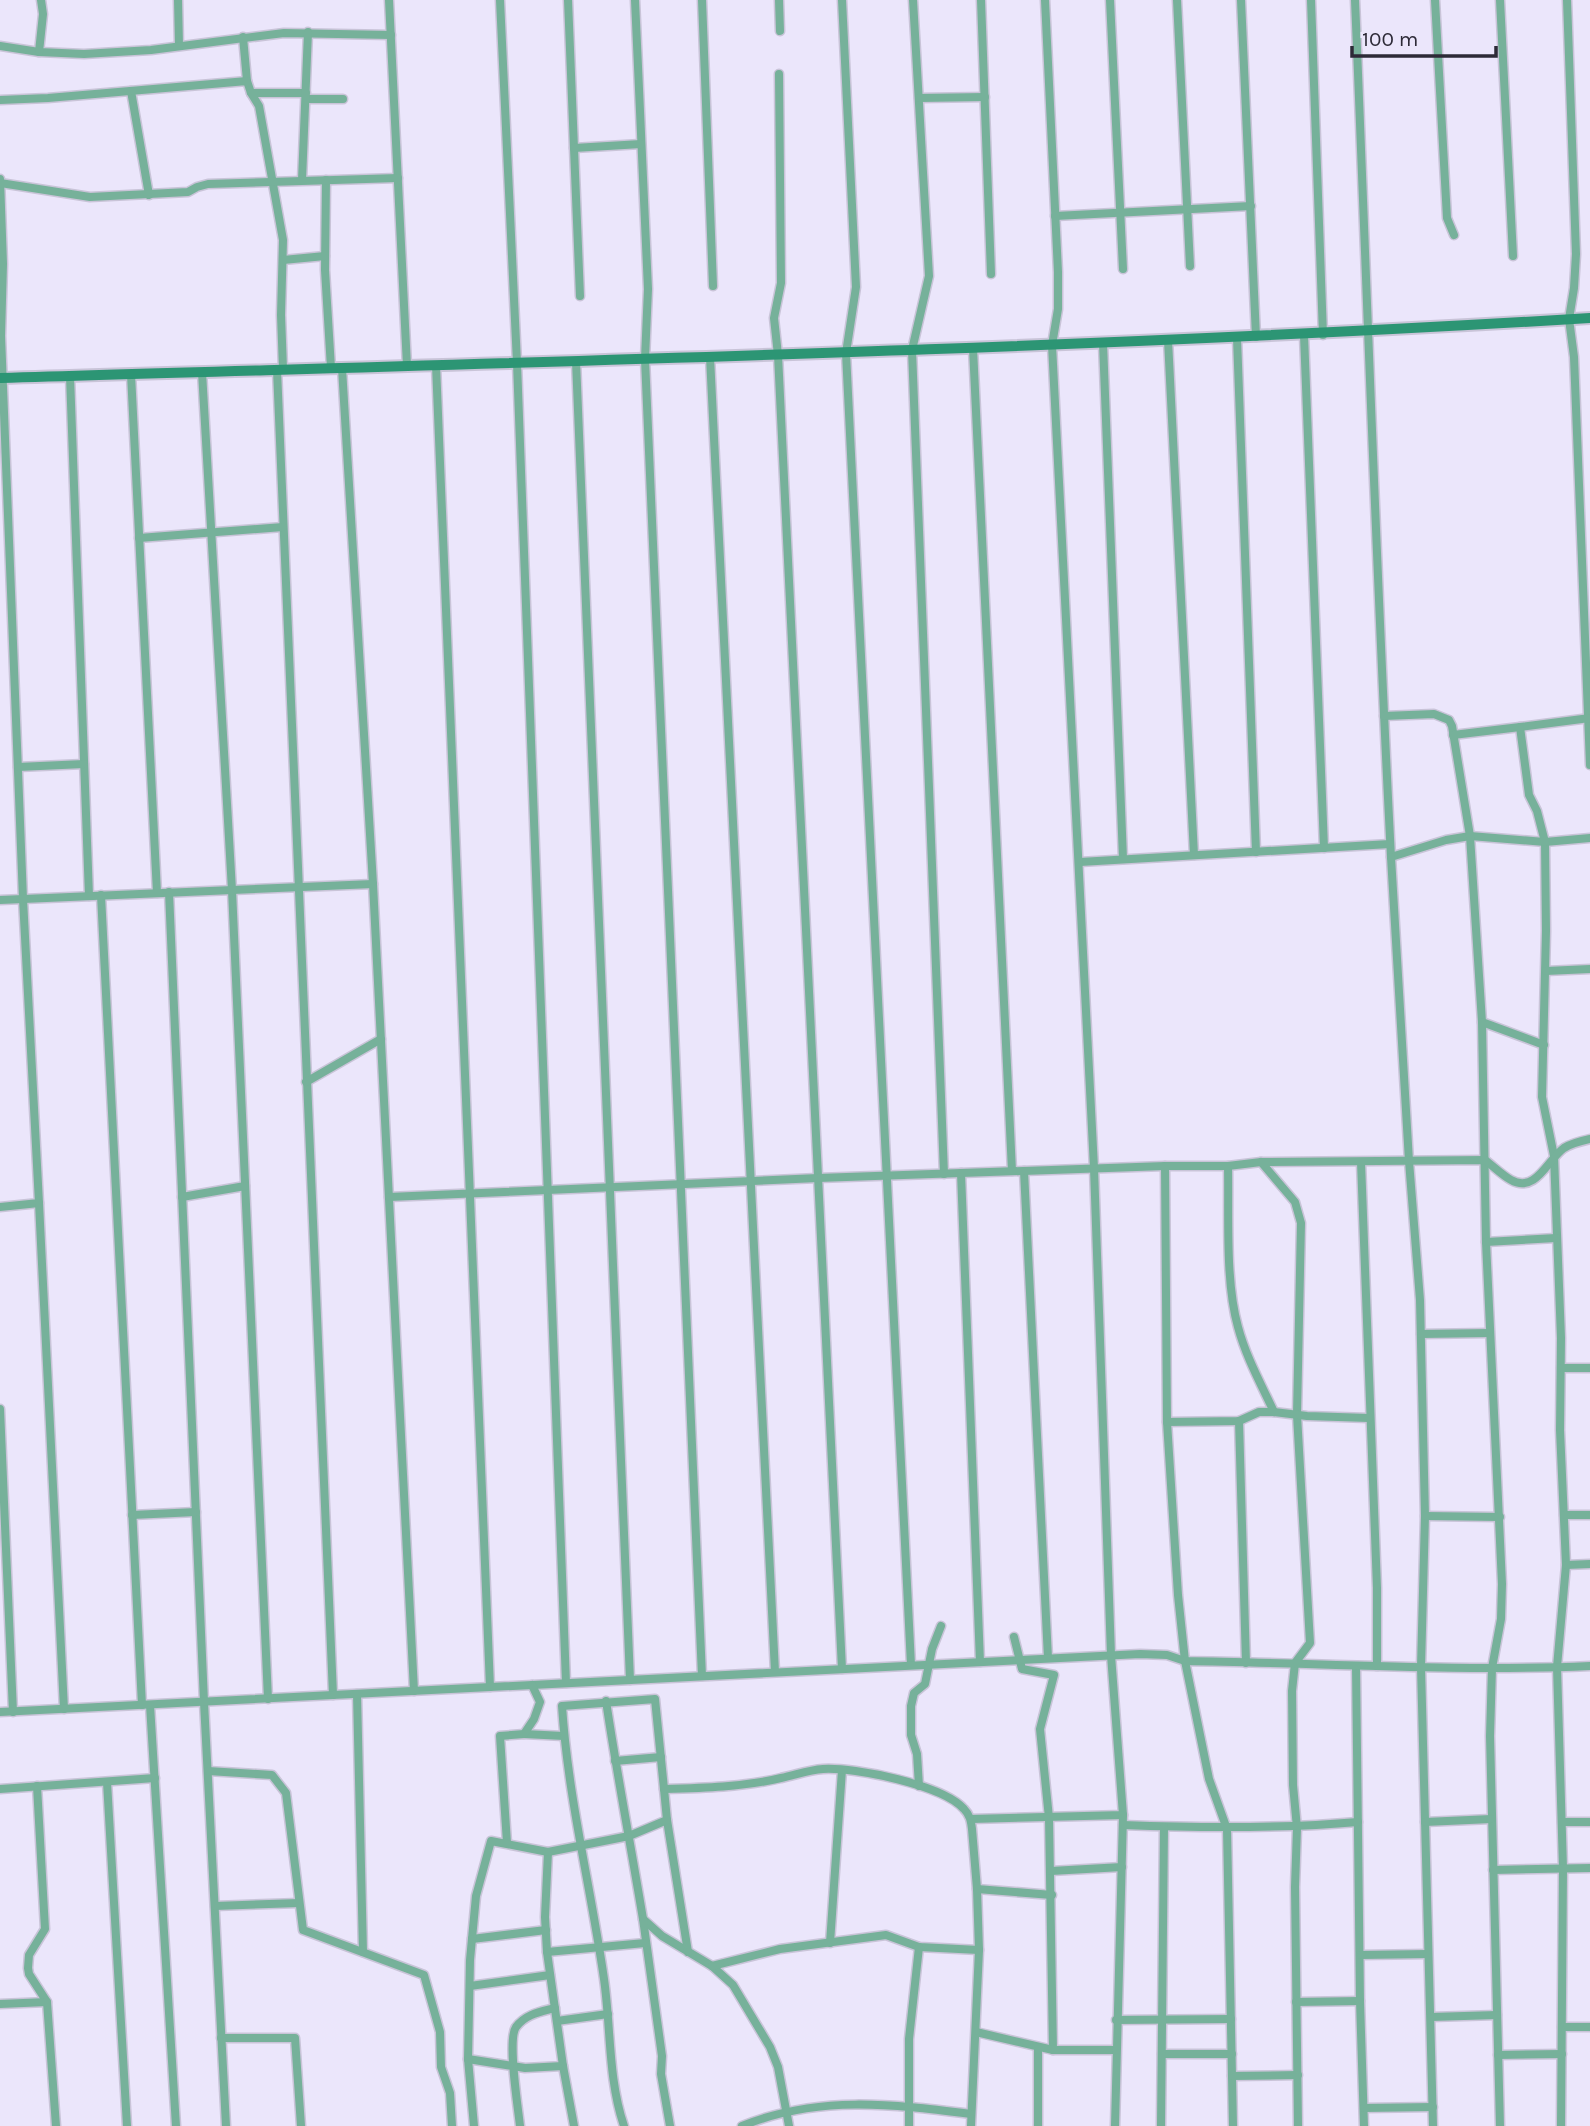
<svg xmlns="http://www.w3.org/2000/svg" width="1590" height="2126" font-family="Karla,sans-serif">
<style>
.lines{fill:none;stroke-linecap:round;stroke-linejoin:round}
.street-casing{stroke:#c9c4d8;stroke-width:11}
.secondary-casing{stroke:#c9c4d8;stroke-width:14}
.street{stroke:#76b19a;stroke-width:8}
.secondary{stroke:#2c9574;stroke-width:10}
</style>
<rect width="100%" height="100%" fill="#ebe6fb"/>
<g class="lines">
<g class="street-casing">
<g id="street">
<path d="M178 0 179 45"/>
<path d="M389 0 407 366"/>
<path d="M500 0 517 363 566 1683"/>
<path d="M568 0 580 296"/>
<path d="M635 0 648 289 645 359 702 1676"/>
<path d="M702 0 713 286"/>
<path d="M779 0 780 31"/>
<path d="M842 0 856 287 846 353 911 1665"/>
<path d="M913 0 929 276 912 350 944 1174"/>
<path d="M981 0 991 274"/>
<path d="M1110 0 1123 269"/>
<path d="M1177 0 1190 266"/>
<path d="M1241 0 1256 337"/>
<path d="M1311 0 1323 335"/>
<path d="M1355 0C1367 286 1376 572 1391 857L1446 840 1470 836 1545 842 1546 931 1542 1097 1554 1156 1561 1338 1560 1430 1566 1565 1557 1667 1563 1868 1561 2126"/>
<path d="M1435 0 1447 218 1454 235"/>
<path d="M1500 0 1513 256"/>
<path d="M1567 0 1576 254 1574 288 1569 319 1574 357 1590 765"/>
<path d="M243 37 247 81"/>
<path d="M0 46 39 52 84 54 151 50 284 33 391 35"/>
<path d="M39 52 43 14 41 0"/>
<path d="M779 74 781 283 774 318 778 355 842 1669"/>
<path d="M131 91 149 195"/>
<path d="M251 93 259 106 283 240 281 315 283 369"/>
<path d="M919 98 985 97"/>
<path d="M306 99H343"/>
<path d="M0 100 48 98 247 81 251 93H306"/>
<path d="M574 148 641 144"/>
<path d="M0 179 3 264 1 336 23 899 39 1203 0 1207"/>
<path d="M302 180 308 32"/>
<path d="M326 180 325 270 331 368"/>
<path d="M0 183 90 197 188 192 197 187 208 184 398 178"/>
<path d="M1055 216 1251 206"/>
<path d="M283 260 325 256"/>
<path d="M1304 335 1324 848"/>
<path d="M1237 338 1256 852"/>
<path d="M1168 340 1194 855"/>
<path d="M1103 343 1123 859"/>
<path d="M973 348 1012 1171"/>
<path d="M710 357 775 1672"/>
<path d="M576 361 630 1680"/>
<path d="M436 365 490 1687"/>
<path d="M342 368 373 884 414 1691"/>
<path d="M277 370 333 1695"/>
<path d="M202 372 232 890 268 1699"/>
<path d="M131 374 157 893"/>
<path d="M70 376 89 896"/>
<path d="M139 538 283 527"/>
<path d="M1384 716 1434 714 1449 720 1452 726 1470 836 1482 1022 1544 1045"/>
<path d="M1590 718 1520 727 1529 795 1537 811 1545 842 1590 838"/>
<path d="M1453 735 1520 727"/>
<path d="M18 767 84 764"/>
<path d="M1391 857 1409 1161 1420 1300 1425 1516 1421 1667 1433 2126"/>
<path d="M1080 862 1390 844"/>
<path d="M169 892 204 1702 226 2126"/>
<path d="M101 895 142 1705"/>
<path d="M0 900 373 884"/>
<path d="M1546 971 1590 969"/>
<path d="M1482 1022 1486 1242 1502 1584 1501 1619 1492 1668 1490 1736 1500 2126"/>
<path d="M306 1082 381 1039"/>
<path d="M1261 1162 1295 1202 1301 1223 1297 1415 1310 1643 1295 1663 1292 1691 1293 1785 1297 1828 1295 1887 1298 2126"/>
<path d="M1361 1162 1377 1588V1666"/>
<path d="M1165 1166 1167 1422 1178 1595 1185 1661 1209 1779 1227 1829 1233 2126"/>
<path d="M1228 1166C1229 1215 1225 1281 1238 1327 1246 1357 1261 1384 1274 1412"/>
<path d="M1024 1171 1048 1658"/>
<path d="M961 1173 980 1662"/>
<path d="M182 1197 245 1186"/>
<path d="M389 1197 818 1178 1165 1166H1228L1261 1162 1485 1160C1493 1166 1502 1175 1511 1180 1536 1194 1548 1159 1564 1148 1572 1143 1581 1141 1590 1139"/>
<path d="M39 1203 64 1709"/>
<path d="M1486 1242 1556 1238"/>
<path d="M1421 1334 1489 1333"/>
<path d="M1561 1368H1590"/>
<path d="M0 1409 13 1712"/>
<path d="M1239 1421 1246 1663"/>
<path d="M1167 1422 1239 1421 1259 1412H1274L1307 1416 1369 1418"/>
<path d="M132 1515 196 1512"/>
<path d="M1564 1515H1590"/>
<path d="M1425 1516 1500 1517"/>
<path d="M1566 1565 1590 1564"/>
<path d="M1014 1637 1022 1669 1054 1675 1040 1729 1049 1818 1053 2050"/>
<path d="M1356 1666 1360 2001 1364 2126"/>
<path d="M357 1694 363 1952"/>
<path d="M606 1701C617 1774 631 1847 643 1919L662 1936 712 1966 733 1985 770 2047 778 2067 789 2126"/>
<path d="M150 1705 176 2126"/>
<path d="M0 1712 1140 1654 1167 1655 1185 1661C1320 1663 1455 1672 1590 1666"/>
<path d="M524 1734 564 1736"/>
<path d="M615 1761 661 1757"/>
<path d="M208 1771 272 1775 286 1793 303 1930 424 1975 440 2032 441 2067 450 2093 452 2126"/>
<path d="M107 1782 127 2126"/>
<path d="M37 1786 45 1929 29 1955 28 1968 29 1974 47 2002 56 2126"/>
<path d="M919 1786 917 1754 911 1735V1706L914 1693 925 1684 932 1649 941 1626"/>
<path d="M0 1789 155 1778"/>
<path d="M971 1819 1123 1815 1111 1655 1094 1168 1052 345 1058 309V272L1045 0"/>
<path d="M667 1820 688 1952"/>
<path d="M1425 1822 1491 1819"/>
<path d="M1562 1822H1590"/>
<path d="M1123 1825C1202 1828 1279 1829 1358 1822"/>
<path d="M507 1843 500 1736 524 1734 534 1719 540 1702 532 1685"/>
<path d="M1493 1870 1590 1868"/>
<path d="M1051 1871 1122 1867"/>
<path d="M977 1889 1052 1895"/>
<path d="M215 1906 299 1903"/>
<path d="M643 1919 662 2056 661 2074 670 2126"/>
<path d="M472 1939 546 1930"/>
<path d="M830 1943 842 1770"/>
<path d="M547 1952 645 1943"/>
<path d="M1361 1955 1428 1954"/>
<path d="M712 1966 780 1949 886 1935 919 1947 979 1950"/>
<path d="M470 1986 550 1975"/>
<path d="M1296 2002 1360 2001"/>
<path d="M0 2004 47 2002"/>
<path d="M1431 2017 1497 2015"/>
<path d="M1116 2020 1231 2019"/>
<path d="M557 2021 608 2014"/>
<path d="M1562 2027H1590"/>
<path d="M976 2032 1053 2050H1115"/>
<path d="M221 2038H295L301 2126"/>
<path d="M1162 2054H1232"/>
<path d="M1498 2055 1562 2054"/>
<path d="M468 2059 525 2068 563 2066 547 1952 545 1917 548 1852"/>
<path d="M563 2066 574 2126"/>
<path d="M1232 2076 1298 2075"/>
<path d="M1364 2108 1433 2107"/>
<path d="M474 2126 468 2059 470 1960 476 1896 491 1841 548 1852 629 1836 667 1820 664 1789"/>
<path d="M520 2126C518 2107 507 2040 516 2027 526 2014 540 2012 555 2008"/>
<path d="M624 2126C608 2079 611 2028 604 1979 591 1888 568 1798 562 1706L655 1699 664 1789C703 1788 743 1787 781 1778 796 1775 808 1770 823 1769 855 1767 943 1785 964 1809 970 1815 971 1821 972 1829L977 1889 979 1950 971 2126"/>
<path d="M742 2126C818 2095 891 2104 971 2114"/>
<path d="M909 2126V2039L919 1947"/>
<path d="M1038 2126V2047"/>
<path d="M1115 2126 1123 1815"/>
<path d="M1161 2126 1164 1827"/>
</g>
</g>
<g class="secondary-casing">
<path id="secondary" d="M0 378C530 362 1061 350 1590 318"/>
</g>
<use href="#street" class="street"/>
<use href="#secondary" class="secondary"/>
</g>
<path d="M1352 46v10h144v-10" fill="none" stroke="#2d2a37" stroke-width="3.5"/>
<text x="1362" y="46" font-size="21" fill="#2d2a37" stroke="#ebe6fb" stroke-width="5" paint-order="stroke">100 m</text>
</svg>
